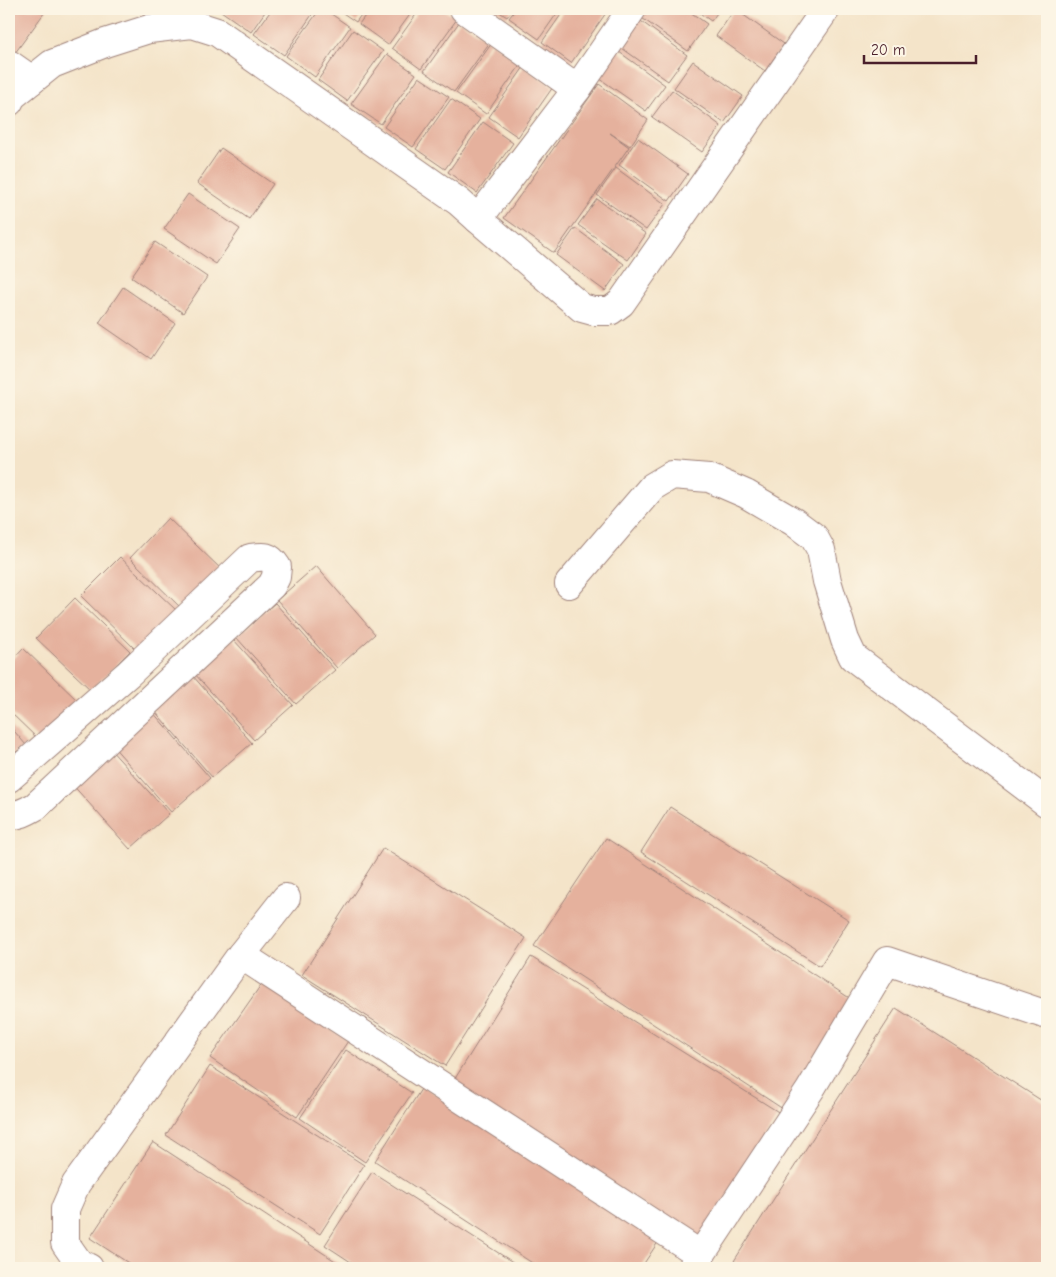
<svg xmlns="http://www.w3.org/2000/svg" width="1056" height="1277" font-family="'Comic Neue',sans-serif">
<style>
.building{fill:#e5b19d}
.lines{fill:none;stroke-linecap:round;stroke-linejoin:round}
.minor-casing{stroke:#9f827a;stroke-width:30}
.minor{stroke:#fff;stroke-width:28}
</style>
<rect width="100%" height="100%" fill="#fcf5e5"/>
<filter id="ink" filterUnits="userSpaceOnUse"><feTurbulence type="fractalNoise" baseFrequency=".02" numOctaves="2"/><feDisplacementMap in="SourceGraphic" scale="10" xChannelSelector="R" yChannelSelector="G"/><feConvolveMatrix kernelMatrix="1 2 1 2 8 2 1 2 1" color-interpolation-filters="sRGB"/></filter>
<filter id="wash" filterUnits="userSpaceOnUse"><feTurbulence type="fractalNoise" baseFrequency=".0096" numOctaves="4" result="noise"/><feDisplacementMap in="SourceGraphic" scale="20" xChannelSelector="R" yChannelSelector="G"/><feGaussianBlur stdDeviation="1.12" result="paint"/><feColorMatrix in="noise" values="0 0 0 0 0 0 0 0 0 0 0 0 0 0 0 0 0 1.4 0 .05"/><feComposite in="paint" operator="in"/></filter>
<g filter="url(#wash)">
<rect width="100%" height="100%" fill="#f4e4c9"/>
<g id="blocks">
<g class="building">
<path d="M9 9H47L15 53 9 48Z"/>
<path d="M223 9H267L251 32 221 11Z"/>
<path d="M272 9H316L284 55 254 34Z"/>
<path d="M320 9H324L350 27 315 77 286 56Z"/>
<path d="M337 9H365L356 22Z"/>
<path d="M370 9H414L388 45 359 24Z"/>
<path d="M420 9H442L457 19 421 69 392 48Z"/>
<path d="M495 9H513L507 17Z"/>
<path d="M516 9H560L539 39 509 18Z"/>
<path d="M565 9H601L606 13 571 63 542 42Z"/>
<path d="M643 9H686L707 24 688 51 639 16Z"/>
<path d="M694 9H720L711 21Z"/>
<path d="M735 9 784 44 765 71 716 36Z"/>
<path d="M638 19 687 55 668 81 619 46Z"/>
<path d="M460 21 490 42 454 92 424 71Z"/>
<path d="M353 30 383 51 347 101 318 80Z"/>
<path d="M492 43 521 64 486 114 456 93Z"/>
<path d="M615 49 665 85 646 111 596 76Z"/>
<path d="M387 54 416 74 381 124 351 104Z"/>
<path d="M693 61 743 96 724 123 674 88Z"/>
<path d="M524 67 553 87 518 137 489 117Z"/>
<path d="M419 77 449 97 413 147 384 127Z"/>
<path d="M599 84 648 120 630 146 610 133 629 147 554 253 504 218Z"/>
<path d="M672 90 721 126 702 152 652 117Z"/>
<path d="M451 99 480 119 445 169 416 149Z"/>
<path d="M483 122 513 143 477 193 448 172Z"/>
<path d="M638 138 688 174 669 201 619 165Z"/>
<path d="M221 148 273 184 249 219 197 183Z"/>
<path d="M616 168 665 204 646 230 597 195Z"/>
<path d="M188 194 240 229 216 264 164 229Z"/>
<path d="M597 199 646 234 628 260 578 225Z"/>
<path d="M575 228 624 264 605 291 556 255Z"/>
<path d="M155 242 207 277 183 313 131 277Z"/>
<path d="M123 287 175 323 151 359 99 323Z"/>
<path d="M168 518 223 571 184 611 130 558Z"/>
<path d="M120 557 176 610 136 650 81 596Z"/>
<path d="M316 566 375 634 337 668 277 600Z"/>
<path d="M75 598 130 651 91 690 36 638Z"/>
<path d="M275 603 335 670 296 704 236 637Z"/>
<path d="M233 639 293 705 254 740 194 673Z"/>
<path d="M23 648 78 701 40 741 9 711V663Z"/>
<path d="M192 675 252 743 212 777 153 709Z"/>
<path d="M151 710 210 778 171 812 112 745Z"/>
<path d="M9 725 26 745 9 757Z"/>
<path d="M109 748 169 814 130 849 70 782Z"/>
<path d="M670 807 849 920 820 966 641 852Z"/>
<path d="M606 838 857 1003 786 1111 534 946Z"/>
<path d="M383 848 526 938 445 1066 302 975Z"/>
<path d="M531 957 780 1113 700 1240 451 1085Z"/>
<path d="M263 982 348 1041 297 1117 210 1058Z"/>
<path d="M896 1008 1047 1104V1268H746L734 1261Z"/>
<path d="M346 1050 412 1093 365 1162 300 1118Z"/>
<path d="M210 1066 364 1165 320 1234 166 1135Z"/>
<path d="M423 1086 660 1239 641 1268H540L375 1161Z"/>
<path d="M153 1142 346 1268H136L90 1238Z"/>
<path d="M372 1172 522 1268H360L325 1245Z"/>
</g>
</g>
</g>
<g filter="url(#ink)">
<use href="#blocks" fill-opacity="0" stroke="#9f827a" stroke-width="1"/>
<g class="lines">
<g class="minor-casing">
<g id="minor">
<path d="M464 9 577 89"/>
<path d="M9 64 32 80"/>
<path d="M9 102 12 96 52 64 105 43 149 29 192 24 217 32 459 202 478 219 577 89 632 9"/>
<path d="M478 219 582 308 593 311H610L621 303 826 9"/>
<path d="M569 584 652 487 672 475 709 478 746 494 794 522 814 537 821 550 827 581 845 640 853 657 1047 803"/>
<path d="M9 778 129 673 250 558C264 556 269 555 277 567L276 577 272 585 36 806C27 811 19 816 9 815"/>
<path d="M241 955 701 1255"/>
<path d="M89 1268 79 1263 65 1243V1209L76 1184 241 955 286 898"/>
<path d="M692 1268 810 1090 887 961 1047 1015"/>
</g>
</g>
<use href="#minor" class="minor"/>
</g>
</g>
<rect width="1056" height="1277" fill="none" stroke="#fcf5e5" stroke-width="30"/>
<path d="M864 55v8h112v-8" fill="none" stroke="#4a1f2b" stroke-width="2.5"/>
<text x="871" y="55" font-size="15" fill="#4a1f2b" stroke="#fcf5e5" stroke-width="4" paint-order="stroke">20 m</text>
</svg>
